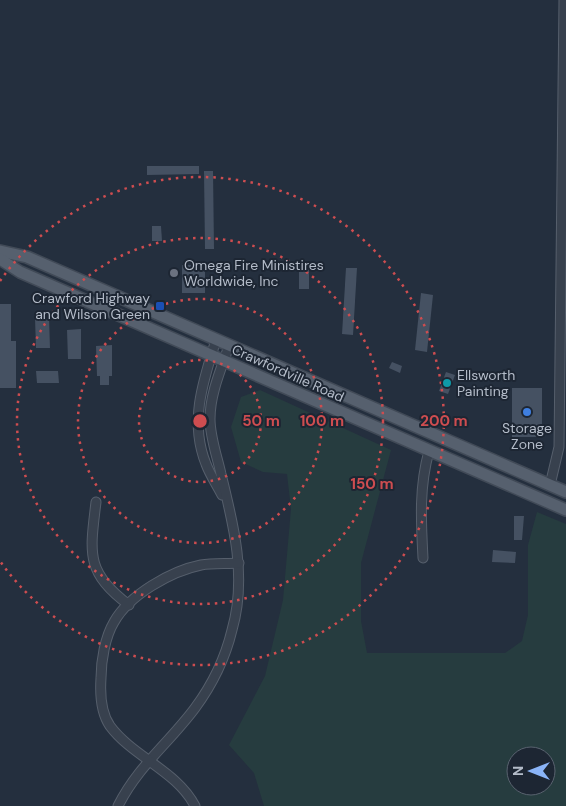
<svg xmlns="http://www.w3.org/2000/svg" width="566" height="806" font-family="'DM Sans',sans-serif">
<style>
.green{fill:#263c3f;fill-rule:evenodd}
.building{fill:#455162}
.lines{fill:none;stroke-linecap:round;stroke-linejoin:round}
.minor-casing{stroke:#565f6c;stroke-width:11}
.major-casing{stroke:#414a57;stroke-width:14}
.minor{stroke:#38414e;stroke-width:9}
.major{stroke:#56606e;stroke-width:11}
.ring{fill:none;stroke:#ce4d50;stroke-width:2.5;stroke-dasharray:2.5 5}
.worship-dot{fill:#6b7280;stroke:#1d2633;stroke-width:2}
.transit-dot{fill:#1a4fb4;stroke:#1d2633;stroke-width:2}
.culture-dot{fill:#0f9aa8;stroke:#1d2633;stroke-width:2}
.shop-dot{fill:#3f7fe0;stroke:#1d2633;stroke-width:2}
.labels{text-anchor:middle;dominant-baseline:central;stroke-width:4;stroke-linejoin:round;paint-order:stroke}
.poi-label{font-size:14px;fill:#b4bcc9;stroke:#1d2633;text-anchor:start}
.street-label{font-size:14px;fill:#b4bcc9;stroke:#1d2633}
.centre{fill:#ce4d50;stroke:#1d2633;stroke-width:2.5}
.ring-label{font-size:15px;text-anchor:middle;font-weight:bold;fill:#ce4d50;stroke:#1d2633;stroke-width:4;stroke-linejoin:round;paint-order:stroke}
</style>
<rect width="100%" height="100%" fill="#242f3e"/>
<path class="green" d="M260 390 391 450 361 563V621L367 653H505L522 641 528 615V545L537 512 566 524V806H264L254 773 229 745 265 676 283 600 291 509 287 474 263 472 241 462 231 427 241 397ZM516 756H546V786H516Z"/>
<g class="building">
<path d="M147 166H199V174L147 175Z"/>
<path d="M204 171H213L214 249H205Z"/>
<path d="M152 226H161L162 241H152Z"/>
<rect x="182" y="265" width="23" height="28"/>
<rect x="299" y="266" width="10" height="23"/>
<path d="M346 268H357L353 335 342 334Z"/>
<path d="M421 293 433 295 427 352 415 350Z"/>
<path d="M0 304H11V341H16V388H0Z"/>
<path d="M49 317 50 348H36L35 318Z"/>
<path d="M81 329V359H68L67 330Z"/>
<path d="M112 345V376H109V385H100V376H97L96 346Z"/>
<path d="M392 362 402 366 400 373 389 368Z"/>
<path d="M36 371H58L59 383H37Z"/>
<path d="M446 372 455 375 448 394 439 391Z"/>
<rect x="512" y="388" width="30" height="49"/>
<path d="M514 516H524L522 540H514Z"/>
<path d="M493 550 516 552 515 563 492 562Z"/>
</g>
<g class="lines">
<g class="minor-casing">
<g id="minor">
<path d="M216 340C203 381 189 422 206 464 210 475 217 485 222 495"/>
<path d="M550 485 559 447 564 0"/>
<path d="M96 502C90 553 85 572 129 605"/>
<path d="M423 558C421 521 419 487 429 451"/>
<path d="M118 806C138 766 169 743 195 708 212 685 225 659 232 630 247 578 234 526 221 474 217 456 210 437 210 419 210 394 221 369 229 346"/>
<path d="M195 806C177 771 133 757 110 726 101 713 100 693 101 678 101 661 105 637 114 622 129 595 171 571 201 565 213 563 227 564 239 563"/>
</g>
</g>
<g class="major-casing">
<g id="major">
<path d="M0 251 27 257 566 492"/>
<path d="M0 259 20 272 566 510"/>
</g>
</g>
<use href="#minor" class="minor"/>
<use href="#major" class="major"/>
</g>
<g class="ring">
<circle cx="200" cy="421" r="61"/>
<circle cx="200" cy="421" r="122"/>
<circle cx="200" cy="421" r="183"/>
<path d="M0 281A244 244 0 1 1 0 561"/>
</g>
<circle class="worship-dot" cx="174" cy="273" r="5"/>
<rect class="transit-dot" x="155" y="301" width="10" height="10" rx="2.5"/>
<circle class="culture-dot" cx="447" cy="383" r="5"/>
<circle class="shop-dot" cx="527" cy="412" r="5"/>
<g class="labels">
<g class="poi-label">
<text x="184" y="265">Omega Fire Ministires<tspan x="184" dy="16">Worldwide, Inc</tspan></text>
<text x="150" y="298" text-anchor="end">Crawford Highway<tspan x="150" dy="16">and Wilson Green</tspan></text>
<text x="457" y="375">Ellsworth<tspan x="457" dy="16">Painting</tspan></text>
<text x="527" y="428" text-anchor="middle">Storage<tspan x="527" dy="16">Zone</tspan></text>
</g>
<g class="street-label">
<text transform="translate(288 373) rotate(24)">Crawfordville Road</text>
</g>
</g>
<circle cx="200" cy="421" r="8" class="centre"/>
<g class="ring-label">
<text x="261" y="426">50 m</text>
<text x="322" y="426">100 m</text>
<text x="444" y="426">200 m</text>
<text x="372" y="489">150 m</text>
</g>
<g transform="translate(531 771) rotate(270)"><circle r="24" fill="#1d2633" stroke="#59626f"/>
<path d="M0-4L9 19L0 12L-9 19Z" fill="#8ab4f8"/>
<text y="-8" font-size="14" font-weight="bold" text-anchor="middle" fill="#b4bcc9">N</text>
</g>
</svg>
